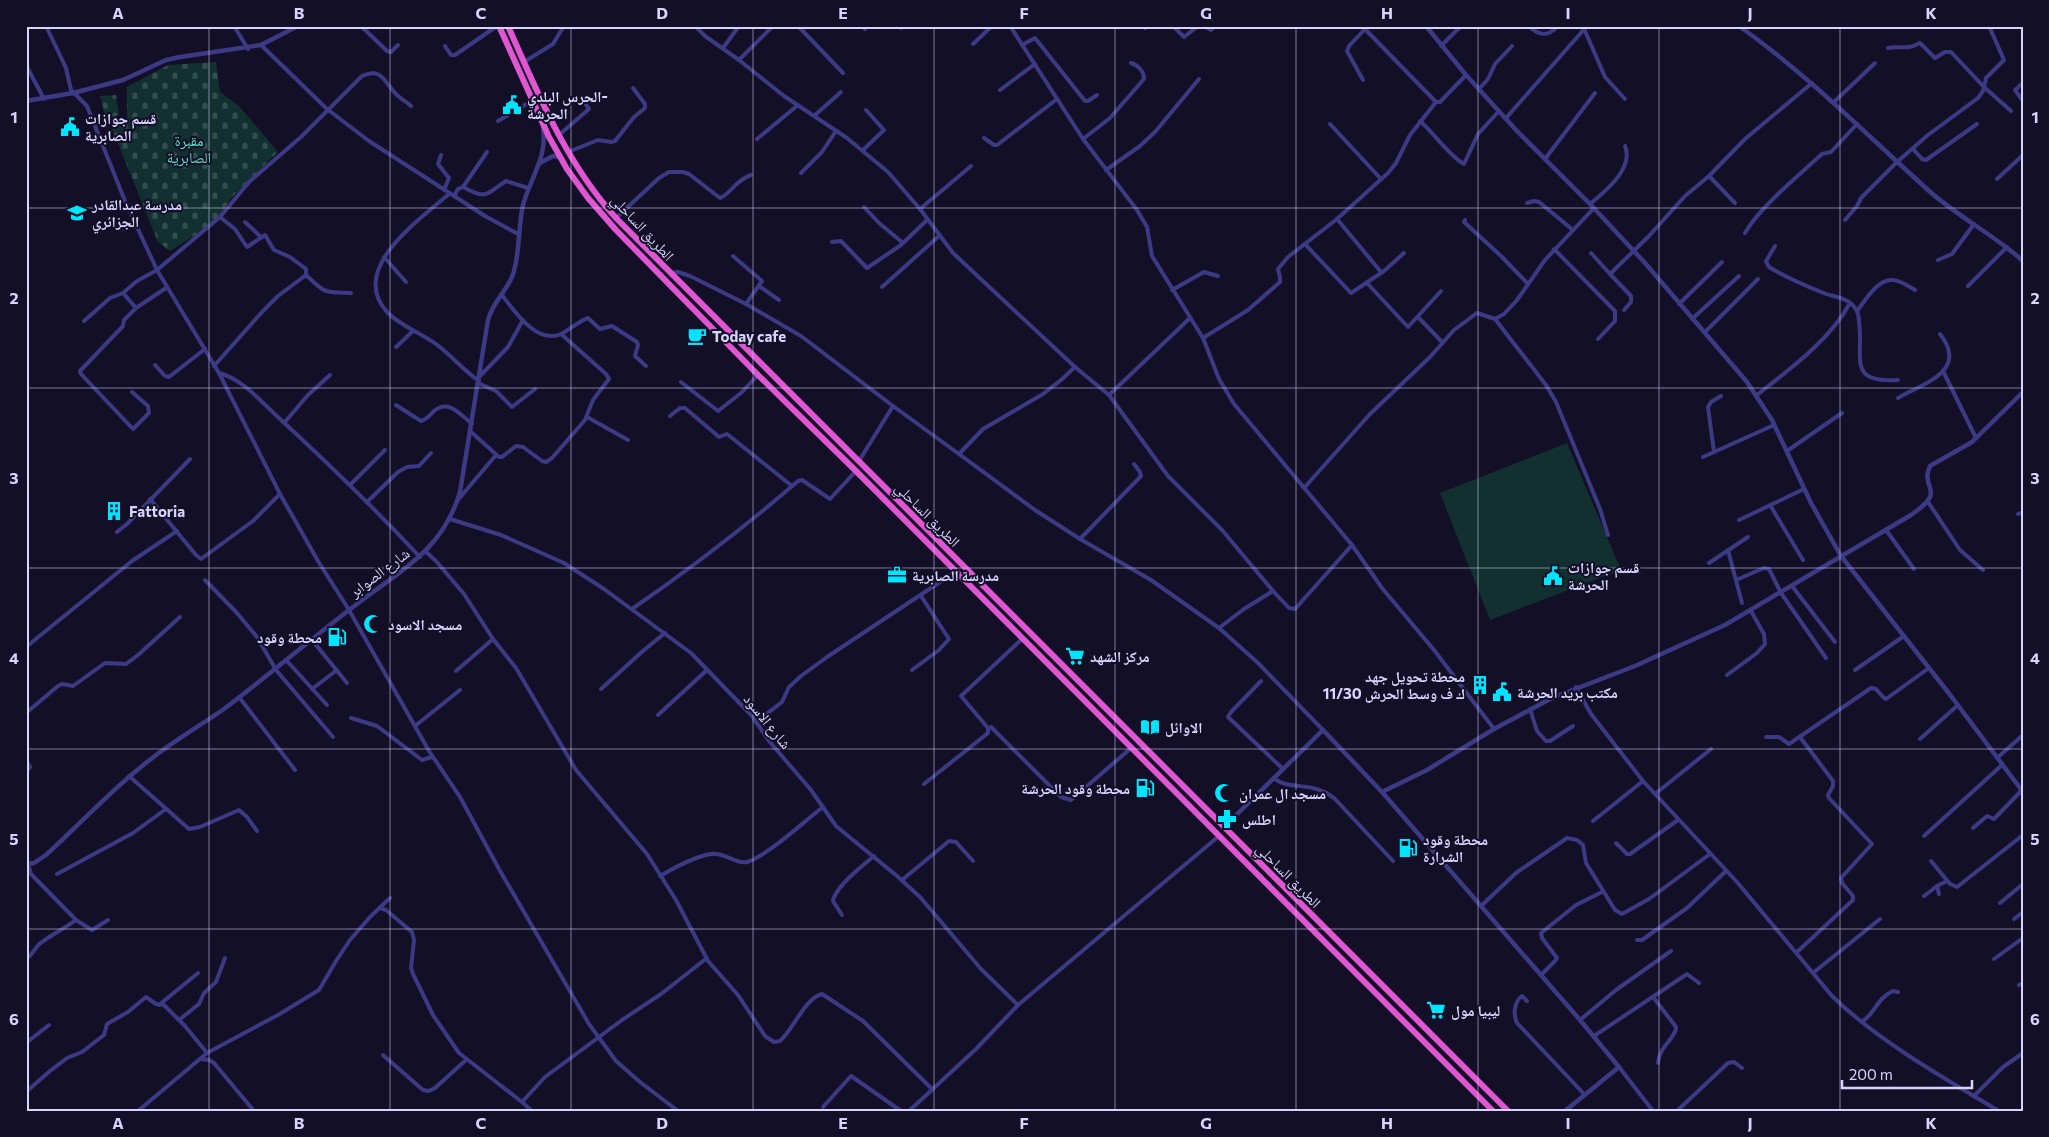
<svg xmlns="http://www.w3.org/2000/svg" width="2049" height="1137" font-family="Commissioner,'Noto Naskh Arabic',sans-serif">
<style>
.cemetery{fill:url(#cemetery-stones)}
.pitch{fill:#12302f}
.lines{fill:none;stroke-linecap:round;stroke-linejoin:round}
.minor{stroke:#3d3a85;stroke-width:4}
.tertiary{stroke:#3d3a85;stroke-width:4.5}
.trunk{stroke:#e055d1;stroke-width:6}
.grid{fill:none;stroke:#d9d4ff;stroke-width:1;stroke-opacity:0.55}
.labels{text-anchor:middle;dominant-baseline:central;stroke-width:4;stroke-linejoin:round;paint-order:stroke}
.poi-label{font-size:15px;font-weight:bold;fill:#d9d4ff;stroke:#130f26;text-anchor:start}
.park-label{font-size:15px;fill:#5fe0c0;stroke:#130f26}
.street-label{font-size:15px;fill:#d9d4ff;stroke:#130f26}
.neatline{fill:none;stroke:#d9d4ff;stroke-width:2}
.grid-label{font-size:16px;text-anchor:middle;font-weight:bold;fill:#d9d4ff}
</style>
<defs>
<pattern id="cemetery-stones" width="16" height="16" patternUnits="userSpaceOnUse" patternTransform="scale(1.25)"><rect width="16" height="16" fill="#12302f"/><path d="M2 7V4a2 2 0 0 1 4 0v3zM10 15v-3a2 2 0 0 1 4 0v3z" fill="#344d4e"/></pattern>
</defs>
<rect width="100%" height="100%" fill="#130f26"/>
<g class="cemetery">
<path d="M216 62 220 92 239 106 278 152 231 198 216 222 170 251 158 242 110 124 127 119V87L168 65Z"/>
<path d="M116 95 119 115 106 119 100 96Z"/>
</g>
<path class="pitch" d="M1567 443 1621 570 1490 620 1440 493Z"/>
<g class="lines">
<g class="minor">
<path d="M46 26 66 68 71 90 87 106 125 201 157 270 219 373 280 494 318 561 349 610 429 751 460 797 499 869 589 1024 616 1061 640 1082 678 1111"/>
<path d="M234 26 248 49"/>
<path d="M361 26 387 51 391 52 398 45"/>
<path d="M695 26 705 36 739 60"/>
<path d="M773 26 739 60 784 96 847 138 888 172 920 209 953 253 1075 367 1061 380 1043 394 983 429 959 454 893 406 859 461"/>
<path d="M798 26 843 73"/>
<path d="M863 26 865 29"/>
<path d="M901 26V28"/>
<path d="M1010 26 1083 139 1137 210 1147 227 1152 256 1203 338 1219 379 1234 404 1352 545 1382 588 1434 650 1494 729"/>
<path d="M1142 26 1145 28 1147 26"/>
<path d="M1173 26 1184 37 1198 26"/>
<path d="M1204 26 1211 30 1216 26"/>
<path d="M1362 26 1436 102H1440L1466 75"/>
<path d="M1529 26C1539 36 1548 37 1558 26"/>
<path d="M1585 31 1605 77 1625 99"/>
<path d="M973 44 992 26"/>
<path d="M261 45 327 109 369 141 485 216 518 234"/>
<path d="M1022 45 1035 38 1085 101H1088L1097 95"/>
<path d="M445 46 451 55H455L497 26"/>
<path d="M1441 46 1461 26"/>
<path d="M723 48 739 26"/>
<path d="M1888 48C1902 45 1905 51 1920 43L1935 58 1945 52H1951L1984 87 2011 111"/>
<path d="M524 62 553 44 564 26"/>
<path d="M26 65 44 99"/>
<path d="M1363 80 1347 51 1349 46 1365 29"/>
<path d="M2023 83 2015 90 2023 101"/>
<path d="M1479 89 1488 79 1495 64 1512 46"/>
<path d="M1000 90 1035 64"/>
<path d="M1834 102 1875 63"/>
<path d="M814 116 841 92"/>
<path d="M1506 118 1587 26"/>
<path d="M498 121 533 100"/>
<path d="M1420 121C1434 133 1450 157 1464 164L1478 134 1499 111"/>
<path d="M1330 124 1381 179"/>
<path d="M559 135 589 109 581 97"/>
<path d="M984 138 994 145H997L1057 99"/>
<path d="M757 139 798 105"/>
<path d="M1083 139 1110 118 1144 79C1144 71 1138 65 1131 63"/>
<path d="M1913 149 1922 159 1926 160 1977 124"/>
<path d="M863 150 884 130 866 110"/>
<path d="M568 152 598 140 611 142 615 141 634 117 645 108V104L633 88"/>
<path d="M441 155 438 164 449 178 444 190"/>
<path d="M1545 159 1595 93"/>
<path d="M1106 170 1140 146 1155 132 1199 79"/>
<path d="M801 173 822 152 836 131"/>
<path d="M1709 176 1735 203"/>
<path d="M1997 179 2023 155"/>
<path d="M463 187 487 152"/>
<path d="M450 193C421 219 346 269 388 313 402 327 420 332 436 344 451 355 463 370 479 381"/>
<path d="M454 196 458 189 463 187C487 200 485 195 506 181L528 188"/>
<path d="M1527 203 1534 201 1539 202 1573 230"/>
<path d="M1590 204C1606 191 1634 168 1625 146"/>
<path d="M864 207 879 223 903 243"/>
<path d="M920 209 971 166"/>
<path d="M220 217 235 229 247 247 265 235 274 250 290 257 306 269V275C326 294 323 292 351 293"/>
<path d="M616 218 659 178 669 172H683L689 174 720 198C731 194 734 181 751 175"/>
<path d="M1337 219 1381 272"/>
<path d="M1465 220 1464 222 1501 256 1528 284"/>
<path d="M1845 220 1857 206 1861 198 1897 162 1928 135 1978 98 1983 91 1986 78 2004 60 1989 26"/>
<path d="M245 222 261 237"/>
<path d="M1745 233C1759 208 1800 174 1822 154L1831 152 1857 124"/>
<path d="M832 242 841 241 867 268 901 245 927 220"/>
<path d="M1305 244 1351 293 1384 271 1404 253"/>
<path d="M1775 246 1766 261 1769 267C1785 277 1804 285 1821 292 1832 297 1848 297 1855 308 1858 312 1859 318 1859 322 1864 358 1846 383 1898 380"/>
<path d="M1554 249 1615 311V321L1598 339"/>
<path d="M1591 253 1610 274 1649 236 1685 196 1709 176 1745 139 1812 83"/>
<path d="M733 256 762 281 746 304"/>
<path d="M384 257 406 282"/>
<path d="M1938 260 1952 254 1974 224"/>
<path d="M670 273 678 272 690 276 746 304 801 336 893 406"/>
<path d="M1610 274 1631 296V302L1624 310"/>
<path d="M1367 283 1408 327 1441 291"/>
<path d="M759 286 779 300"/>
<path d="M1968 286 2007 247"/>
<path d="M882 287 939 236"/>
<path d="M166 288 136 308 123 293 137 281 157 270 220 217 249 182 301 137 362 76C381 67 384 81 395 93 399 98 406 101 411 106"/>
<path d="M1172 290 1204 272 1218 276"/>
<path d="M501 294C514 310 536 345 561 334 571 329 579 321 588 318L600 329 612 326 637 342 638 345 635 356 646 366"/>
<path d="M1679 304 1722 262"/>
<path d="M1857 311C1865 301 1878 278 1893 280 1900 280 1908 286 1915 290"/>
<path d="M1418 317 1443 343"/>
<path d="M1495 319 1546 385 1556 402 1600 509 1608 535"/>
<path d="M1692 319 1739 276"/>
<path d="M84 321 110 298 123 293"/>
<path d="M1705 332 1758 279"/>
<path d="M1203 338 1248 310 1280 282V277L1278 269 1288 257 1337 219 1388 173 1396 163 1410 135 1436 102"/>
<path d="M396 347 413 331"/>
<path d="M155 365 165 376 169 377 205 349"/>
<path d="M214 366 263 311 278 296 306 275"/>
<path d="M1075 367 1109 395 1168 476 1222 530 1273 591 1244 609 1219 628"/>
<path d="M219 373C243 379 261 402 279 418 328 463 375 509 420 557"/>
<path d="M1944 373 1976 438"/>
<path d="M480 376 508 347 523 320"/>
<path d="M681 382 718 411 741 393 758 375"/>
<path d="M478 383 496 391 512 407 535 389"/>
<path d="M132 392 148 406 149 413 133 429 81 374 80 371 123 326 124 320 136 308"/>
<path d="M1109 395 1190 318"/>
<path d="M1757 395C1790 369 1830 340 1850 303"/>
<path d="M1898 398C1924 383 1969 371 1940 334"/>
<path d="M396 405 421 421C427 419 430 415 434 411 449 399 460 414 472 424"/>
<path d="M670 416 680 408H685L719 437 727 434 792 486"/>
<path d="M587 417 628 440"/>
<path d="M284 423 308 395 330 375"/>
<path d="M470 431 499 457H502L516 446 523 447 542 461 546 462 552 458 585 420 593 400 609 379 606 374 561 334"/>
<path d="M1787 451 1842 413"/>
<path d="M1714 452 1708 407 1711 402 1721 396"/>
<path d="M959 454 1035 510 1080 539 1151 580 1219 628 1257 662 1323 730"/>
<path d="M1703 457 1774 425"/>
<path d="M350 485 385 450"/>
<path d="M1304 488 1370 414 1430 357 1454 330 1477 313 1495 319 1504 314 1517 300 1545 260 1594 208"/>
<path d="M150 499 196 555 201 559 253 521 280 494"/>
<path d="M457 501 496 455"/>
<path d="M367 502 398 472 407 467 419 466 431 453"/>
<path d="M1928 502 1960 550 1983 570"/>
<path d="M1770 505 1803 560"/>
<path d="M2018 514 2023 512"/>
<path d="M450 519 501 535 564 563 604 589 691 653 752 716 769 741 811 790 836 826 897 876 920 897 981 969 1018 1005"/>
<path d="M1739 520 1804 489"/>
<path d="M1886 530 1914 569"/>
<path d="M117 532 127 524 190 459"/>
<path d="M1080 539 1141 476 1140 472 1134 464"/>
<path d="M1728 550 1742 603"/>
<path d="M426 552 436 561 464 594 493 639 516 668 576 770 647 854 676 900 708 961 738 995 765 1036 774 1042 780 1041C793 1030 805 998 822 994L863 1021 932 1089"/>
<path d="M1709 563 1748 537"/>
<path d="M205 580 237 613 257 637 276 670 333 737"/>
<path d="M1736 580 1764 568 1769 569 1781 593 1826 658"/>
<path d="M1792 586 1835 642"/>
<path d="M1273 591 1289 608 1295 609 1352 545"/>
<path d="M632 609C690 569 745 527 798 481L802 480 830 499 856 471"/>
<path d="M312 640 347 683"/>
<path d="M26 647 132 561 177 531"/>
<path d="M287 661 327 705"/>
<path d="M912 670 939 650 949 639 921 596"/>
<path d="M1855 670 1904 636"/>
<path d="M456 671 493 639"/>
<path d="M1727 675 1757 653 1765 644 1764 634 1751 611"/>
<path d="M1261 681 1231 712 1228 717 1283 769"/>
<path d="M1576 687 1591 714 1643 781 1737 882 1832 996C1877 1040 1945 1079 1999 1111"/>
<path d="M312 689 337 670"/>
<path d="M601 689 644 650 665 633"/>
<path d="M239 697 295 770"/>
<path d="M1530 709 1537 731 1546 741H1550L1573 726"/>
<path d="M26 713 58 686 62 684 73 686 105 663 126 664 138 655 180 617"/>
<path d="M658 715 707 670"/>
<path d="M351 718 377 726 422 760 432 757"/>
<path d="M756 722 782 702 789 687 801 676 827 657 955 572"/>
<path d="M415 726 460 690"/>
<path d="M991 727 1061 797 1071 800 1131 748"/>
<path d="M1766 737H1779L1789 744 1871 688 1876 689 1884 698 1886 699 1929 668"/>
<path d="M1920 739 1958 705"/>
<path d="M1997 758 2023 735"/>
<path d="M26 760 30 767 26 772"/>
<path d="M129 776 189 829 200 827 239 810 247 817 257 831"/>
<path d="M1274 778C1283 787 1301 785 1313 788 1321 790 1328 793 1335 799L1393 861"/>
<path d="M924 784 988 733V728L961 696 1022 639"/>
<path d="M1655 794 1711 749"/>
<path d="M1593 821 1643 781"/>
<path d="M1973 828 1987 816 1994 819 2023 789"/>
<path d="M1924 836 2002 765"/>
<path d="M1616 843 1627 854H1630L1678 820"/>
<path d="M1931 861 1950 884 1957 887 2023 835"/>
<path d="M28 864 31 874 76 920 92 930 108 920"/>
<path d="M57 874 133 833 166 809"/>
<path d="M660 876C672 869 703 852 717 854 727 855 737 864 747 862 770 854 802 823 823 807"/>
<path d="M902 880 949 841 956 842 973 861"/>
<path d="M1939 894 1937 886 1947 881"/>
<path d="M1924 896 1937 886"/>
<path d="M2000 903 2023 884"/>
<path d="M1481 906 1516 873 1567 838 1577 840 1583 845 1586 863 1615 910 1622 914 1649 899 1710 854"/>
<path d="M380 908 386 910 412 932 414 940 411 968 413 974 433 1015 459 1053 522 1102 545 1077 622 1020 661 994 707 958"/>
<path d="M842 915 833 901C835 887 863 865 874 856"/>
<path d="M2014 919 2023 912"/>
<path d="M1637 940H1642L1687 908 1726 871"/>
<path d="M1796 953 1853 900V896L1842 883 1841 878 1872 844 1829 798 1828 795 1833 786V781L1800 737"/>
<path d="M26 959C34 954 35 946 42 942 53 934 65 928 76 920"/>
<path d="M1994 959 2023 938"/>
<path d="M1813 973 1880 919"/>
<path d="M1541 975 1555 961 1557 958 1542 938 1541 933 1576 905 1602 892"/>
<path d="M2019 985 2023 983"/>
<path d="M1653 997 1676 1027C1677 1037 1659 1046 1658 1063"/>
<path d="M1527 1001 1522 996C1514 1002 1513 1014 1517 1023L1585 1095"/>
<path d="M159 1005 198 973"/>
<path d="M179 1020 199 1004 204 993 216 982 225 958"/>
<path d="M1580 1020 1616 990 1671 951"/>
<path d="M1863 1021C1877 1011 1876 999 1893 991L1898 992"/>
<path d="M1594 1036 1687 974 1699 983"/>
<path d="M26 1043 49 1025"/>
<path d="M383 1055 423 1090 429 1091 435 1088 466 1060"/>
<path d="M200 1059 209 1060 214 1063 254 1111"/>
<path d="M1619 1067 1653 1111"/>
<path d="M26 1092 50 1071 67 1058 82 1052 104 1035 107 1024 128 1012 146 997 156 1004 164 1005 185 1026 207 1053"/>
<path d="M1974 1096 2003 1067 2023 1053"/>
<path d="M522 1102 532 1111"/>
<path d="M823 1107 851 1076 901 1111"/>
<path d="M138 1111 207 1053 278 1015 319 990 336 961 350 940 370 917 390 898"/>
<path d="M909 1111 976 1049 1018 1005 1219 836"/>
<path d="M1677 1111 1728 1063 1734 1062 1742 1068"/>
</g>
<g class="tertiary">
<path d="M1426 26 1466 75 1516 130 1590 204 1645 263 1747 382 1772 420 1811 503 1841 556 1951 696 2023 792"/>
<path d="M1739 26C1808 75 1866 134 1928 190 1958 217 1993 234 2023 261"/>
<path d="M26 101 73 93 123 80 166 60 180 57 261 45 298 26"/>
<path d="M540 163 553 156 560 157"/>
<path d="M1382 792 1427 770 1494 729 1552 698 1635 666 1725 625 1911 515C1949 489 1919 490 1930 466L1972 442 2023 392"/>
<path d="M1224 827 1323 730 1382 792 1580 1020 1619 1067 1565 1111"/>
<path d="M26 864 34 863 46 855C82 822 116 785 155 756 177 739 201 725 224 709 269 675 312 638 357 604 401 570 443 550 460 492L488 320C493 302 505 293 512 277 520 258 518 226 523 205 530 179 548 156 543 128"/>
</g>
<g class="trunk">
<path d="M499 26 549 137 567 169 588 198 616 230 758 375 856 471 1493 1111"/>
<path d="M508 26C538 94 566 163 616 218L1508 1111"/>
</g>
</g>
<path class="grid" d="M209 26V1111M390 26V1111M571 26V1111M753 26V1111M934 26V1111M1115 26V1111M1296 26V1111M1478 26V1111M1659 26V1111M1840 26V1111M26 208H2023M26 388H2023M26 568H2023M26 749H2023M26 929H2023"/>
<defs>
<g id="civic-bare" transform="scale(1.5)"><path d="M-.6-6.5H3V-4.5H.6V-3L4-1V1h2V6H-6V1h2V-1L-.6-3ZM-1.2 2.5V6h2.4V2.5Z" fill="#00e5ff" stroke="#130f26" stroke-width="2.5" paint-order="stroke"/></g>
<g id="school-bare" transform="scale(1.5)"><path d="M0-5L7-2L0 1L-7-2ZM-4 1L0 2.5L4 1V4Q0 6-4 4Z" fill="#00e5ff" stroke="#130f26" stroke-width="2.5" paint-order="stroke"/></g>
<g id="cafe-bare" transform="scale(1.5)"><path d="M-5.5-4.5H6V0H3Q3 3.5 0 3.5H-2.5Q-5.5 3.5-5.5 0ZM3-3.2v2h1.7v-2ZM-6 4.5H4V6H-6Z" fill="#00e5ff" stroke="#130f26" stroke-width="2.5" paint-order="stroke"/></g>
<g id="building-bare" transform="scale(1.5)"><path d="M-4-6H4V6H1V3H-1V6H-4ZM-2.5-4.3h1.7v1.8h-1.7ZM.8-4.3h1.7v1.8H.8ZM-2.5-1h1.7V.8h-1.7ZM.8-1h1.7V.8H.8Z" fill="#00e5ff" stroke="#130f26" stroke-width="2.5" paint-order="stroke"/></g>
<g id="office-bare" transform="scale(1.5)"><path d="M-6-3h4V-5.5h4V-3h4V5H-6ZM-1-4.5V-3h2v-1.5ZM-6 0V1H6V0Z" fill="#00e5ff" stroke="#130f26" stroke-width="2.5" paint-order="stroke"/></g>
<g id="mosque-bare" transform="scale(1.5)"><path d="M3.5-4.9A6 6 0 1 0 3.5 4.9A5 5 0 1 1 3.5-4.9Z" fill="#00e5ff" stroke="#130f26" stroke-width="2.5" paint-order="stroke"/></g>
<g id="fuel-bare" transform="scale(1.5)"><path d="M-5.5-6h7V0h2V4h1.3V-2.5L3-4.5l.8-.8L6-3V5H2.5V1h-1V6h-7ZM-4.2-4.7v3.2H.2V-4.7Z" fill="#00e5ff" stroke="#130f26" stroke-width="2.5" paint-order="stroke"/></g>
<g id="supermarket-bare" transform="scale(1.5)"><path d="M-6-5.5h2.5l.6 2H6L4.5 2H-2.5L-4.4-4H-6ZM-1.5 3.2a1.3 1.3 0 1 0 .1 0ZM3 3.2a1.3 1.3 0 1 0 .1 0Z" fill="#00e5ff" stroke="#130f26" stroke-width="2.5" paint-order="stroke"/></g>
<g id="library-bare" transform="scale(1.5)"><path d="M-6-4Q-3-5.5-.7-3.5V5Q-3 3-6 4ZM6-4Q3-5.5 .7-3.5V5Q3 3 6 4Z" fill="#00e5ff" stroke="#130f26" stroke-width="2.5" paint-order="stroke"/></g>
<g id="pharmacy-bare" transform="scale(1.5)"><path d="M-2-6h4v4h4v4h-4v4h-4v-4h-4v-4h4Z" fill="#00e5ff" stroke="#130f26" stroke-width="2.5" paint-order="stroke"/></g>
</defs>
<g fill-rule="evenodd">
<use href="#civic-bare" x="512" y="105"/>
<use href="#civic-bare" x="70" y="127"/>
<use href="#school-bare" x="77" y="213"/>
<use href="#cafe-bare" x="697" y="336"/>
<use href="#building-bare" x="114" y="511"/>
<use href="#office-bare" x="897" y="575"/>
<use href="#civic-bare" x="1553" y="576"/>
<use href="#mosque-bare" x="373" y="624"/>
<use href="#fuel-bare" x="337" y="637"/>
<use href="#supermarket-bare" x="1075" y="656"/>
<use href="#building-bare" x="1480" y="685"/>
<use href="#civic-bare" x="1502" y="692"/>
<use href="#library-bare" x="1150" y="727"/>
<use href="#fuel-bare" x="1145" y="788"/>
<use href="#mosque-bare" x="1224" y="793"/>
<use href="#pharmacy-bare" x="1227" y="819"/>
<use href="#fuel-bare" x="1408" y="848"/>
<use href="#supermarket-bare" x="1436" y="1010"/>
</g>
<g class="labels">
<g class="poi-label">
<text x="527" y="96">الحرس البلدي-<tspan x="527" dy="17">الحرشة</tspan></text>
<text x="85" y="118">قسم جوازات<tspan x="85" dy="17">الصابرية</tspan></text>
<text x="92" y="204">مدرسة عبدالقادر<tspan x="92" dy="17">الجزائري</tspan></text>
<text x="712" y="336">Today cafe</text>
<text x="129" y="511">Fattoria</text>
<text x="1568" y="567">قسم جوازات<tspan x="1568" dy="17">الحرشة</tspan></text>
<text x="912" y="575">مدرسة الصابرية</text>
<text x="388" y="624">مسجد الاسود</text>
<text x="322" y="637" text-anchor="end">محطة وقود</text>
<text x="1090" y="656">مركز الشهد</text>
<text x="1465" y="676" text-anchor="end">محطة تحويل جهد<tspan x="1465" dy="17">11/30 ك ف وسط الحرش</tspan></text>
<text x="1517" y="692">مكتب بريد الحرشة</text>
<text x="1165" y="727">الاوائل</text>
<text x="1130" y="788" text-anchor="end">محطة وقود الحرشة</text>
<text x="1239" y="793">مسجد ال عمران</text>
<text x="1242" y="819">اطلس</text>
<text x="1423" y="839">محطة وقود<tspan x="1423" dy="17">الشرارة</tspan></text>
<text x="1451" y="1010">ليبيا مول</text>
</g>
<g class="park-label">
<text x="189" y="140">مقبرة<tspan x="189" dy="17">الصابرية</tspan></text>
</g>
<g class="street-label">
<text transform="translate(643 227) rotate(47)">الطريق الساحلي</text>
<text transform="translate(928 514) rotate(45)">الطريق الساحلي</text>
<text transform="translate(379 572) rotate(-37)">شارع الصوابر</text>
<text transform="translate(768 721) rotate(51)">شارع الاسود</text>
<text transform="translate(1289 875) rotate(45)">الطريق الساحلي</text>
</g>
</g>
<rect width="2049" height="1137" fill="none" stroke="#130f26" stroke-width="55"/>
<path d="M1842 1080v8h130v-8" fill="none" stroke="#d9d4ff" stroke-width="2.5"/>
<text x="1849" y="1080" font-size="15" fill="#d9d4ff" stroke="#130f26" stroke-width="4" paint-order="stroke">200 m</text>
<rect x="28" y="28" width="1994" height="1082" class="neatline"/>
<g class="grid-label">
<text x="118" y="19">A</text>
<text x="299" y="19">B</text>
<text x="481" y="19">C</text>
<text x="662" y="19">D</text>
<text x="843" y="19">E</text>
<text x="1024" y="19">F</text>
<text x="1206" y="19">G</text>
<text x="1387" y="19">H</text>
<text x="1568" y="19">I</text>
<text x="1750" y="19">J</text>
<text x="1931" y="19">K</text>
<text x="14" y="123">1</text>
<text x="2035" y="123">1</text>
<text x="14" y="304">2</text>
<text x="2035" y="304">2</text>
<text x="14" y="484">3</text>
<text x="2035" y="484">3</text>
<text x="14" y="664">4</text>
<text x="2035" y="664">4</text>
<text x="14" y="845">5</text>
<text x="2035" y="845">5</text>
<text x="14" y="1025">6</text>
<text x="2035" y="1025">6</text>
<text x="118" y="1129">A</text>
<text x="299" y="1129">B</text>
<text x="481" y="1129">C</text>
<text x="662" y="1129">D</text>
<text x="843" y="1129">E</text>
<text x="1024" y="1129">F</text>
<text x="1206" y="1129">G</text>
<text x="1387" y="1129">H</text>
<text x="1568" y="1129">I</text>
<text x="1750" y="1129">J</text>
<text x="1931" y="1129">K</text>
</g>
</svg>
